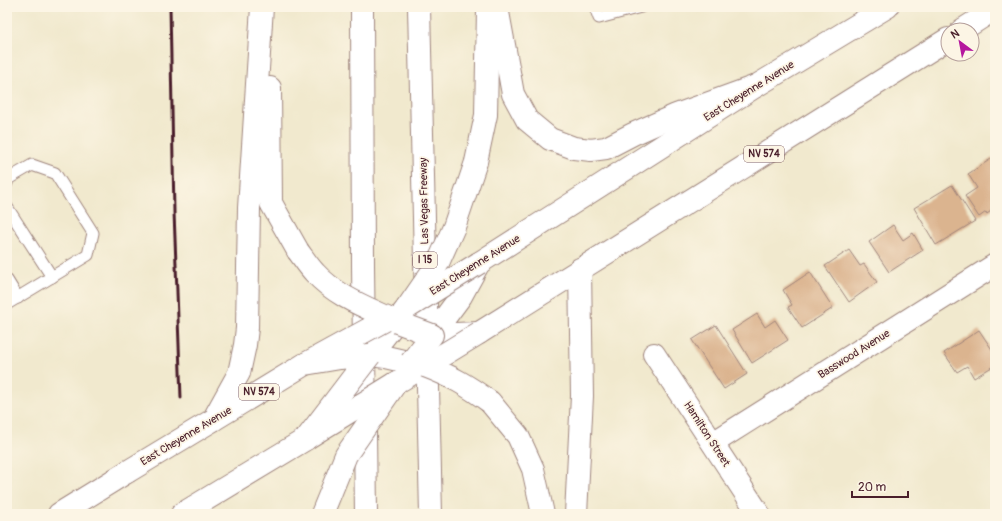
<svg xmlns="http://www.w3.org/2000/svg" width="1002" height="521" font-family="Pangolin,sans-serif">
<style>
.building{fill:#dbb48f}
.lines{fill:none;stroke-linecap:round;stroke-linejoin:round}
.service-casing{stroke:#9e847c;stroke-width:13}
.minor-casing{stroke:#9e847c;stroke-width:24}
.primary-casing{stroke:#9e847c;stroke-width:24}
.motorway-casing{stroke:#9e847c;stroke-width:24}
.service{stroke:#fff;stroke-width:11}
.minor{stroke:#fff;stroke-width:22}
.primary{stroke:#fff;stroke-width:22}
.motorway{stroke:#fff;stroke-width:22}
.rail{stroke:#4a1f2b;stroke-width:3}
.primary-bridge-casing{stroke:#9e847c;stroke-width:24;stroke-linecap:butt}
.motorway-bridge-casing{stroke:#9e847c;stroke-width:24;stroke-linecap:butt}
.primary-bridge{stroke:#fff;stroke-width:22}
.motorway-bridge{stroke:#fff;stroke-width:22}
.labels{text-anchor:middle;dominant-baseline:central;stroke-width:3.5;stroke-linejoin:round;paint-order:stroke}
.shield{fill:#fcf5e5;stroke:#7f5f63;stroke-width:1}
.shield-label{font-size:10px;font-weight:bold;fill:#4a1f2b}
.street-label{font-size:11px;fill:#4a1f2b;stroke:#fcf5e5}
</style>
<rect width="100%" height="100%" fill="#fcf5e5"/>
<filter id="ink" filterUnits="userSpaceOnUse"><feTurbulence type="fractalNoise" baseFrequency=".025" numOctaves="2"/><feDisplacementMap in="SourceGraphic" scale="8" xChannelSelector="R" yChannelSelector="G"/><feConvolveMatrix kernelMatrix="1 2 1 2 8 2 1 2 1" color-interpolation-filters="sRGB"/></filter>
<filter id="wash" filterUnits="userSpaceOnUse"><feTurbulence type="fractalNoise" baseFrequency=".012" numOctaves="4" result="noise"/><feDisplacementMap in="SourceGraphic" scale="16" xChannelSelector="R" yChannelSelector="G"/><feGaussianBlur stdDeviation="0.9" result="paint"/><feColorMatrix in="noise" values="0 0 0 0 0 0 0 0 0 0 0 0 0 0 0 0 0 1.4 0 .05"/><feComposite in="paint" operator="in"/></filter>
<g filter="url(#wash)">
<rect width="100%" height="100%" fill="#f1e9ce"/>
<g id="blocks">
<g class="building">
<path d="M994 157 995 158V208L987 214 986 212 979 217 965 196 977 188 968 174Z"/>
<path d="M952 185 975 221 936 245 914 208Z"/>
<path d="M893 225 903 240 913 233 923 250 889 272 869 242Z"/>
<path d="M849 250 860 266 864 264 877 282 849 302 825 266Z"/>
<path d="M810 272 833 308 802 328 788 307 792 305 783 290Z"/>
<path d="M757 314 765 327 775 320 788 340 752 363 732 330Z"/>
<path d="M716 325 747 374 724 389 692 340Z"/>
<path d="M979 330 995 354V365L974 378 967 366 957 372 944 353Z"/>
</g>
</g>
</g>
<g filter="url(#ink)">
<use href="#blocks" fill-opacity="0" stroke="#9e847c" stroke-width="1"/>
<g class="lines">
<g class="service-casing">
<g id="service">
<path d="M595 7 599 18 641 7"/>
<path d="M7 183 8 179 32 165 55 173 93 233 88 255 7 304"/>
<path d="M7 207 52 277"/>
<path d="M7 280 18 298"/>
</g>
</g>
<g class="minor-casing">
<g id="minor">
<path d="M654 354 759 514"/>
<path d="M713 443 995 265"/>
</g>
</g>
<g class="primary-casing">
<g id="primary">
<path d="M962 30 995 9"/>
<path d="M479 263 756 86 887 7"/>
<path d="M479 333 948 39"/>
<path d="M396 383 425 366"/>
<path d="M213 420 305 364"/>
<path d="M59 514 127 472"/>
<path d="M182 514 306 439"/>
</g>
</g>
<g class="motorway-casing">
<g id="motorway">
<path d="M362 7 363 265 366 514"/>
<path d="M419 7 431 514"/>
<path d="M497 7 513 94 527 120 550 139 574 148 591 150 606 148 633 134 676 115 756 86"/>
<path d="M270 88 271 203 298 251"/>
<path d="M476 162 486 115 488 10"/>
<path d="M432 335 461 296 479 263"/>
<path d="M432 335 479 333"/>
<path d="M370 355 407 308"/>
<path d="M370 355 386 357 425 366"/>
<path d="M490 402 518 436 533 469 543 514"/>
<path d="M213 420 239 373 245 345 247 328 249 208 262 7"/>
<path d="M576 514 582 396 580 269"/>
</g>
</g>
<use href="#service" class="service"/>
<use href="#minor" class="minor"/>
<use href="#primary" class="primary"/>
<use href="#motorway" class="motorway"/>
<path class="rail" d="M170 7 174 212 181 398"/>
<g class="primary-bridge-casing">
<g id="primary-bridge">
<path d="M407 308 479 263"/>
<path d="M307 363 389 318"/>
<path d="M425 366 479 333"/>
<path d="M307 438 396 383"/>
<path d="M127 472 213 420"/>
</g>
</g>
<g class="motorway-bridge-casing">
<g id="motorway-bridge">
<path d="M298 251C304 259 309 267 315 273 335 295 363 306 389 318"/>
<path d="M407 308 438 263 454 227 476 162"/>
<path d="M397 322 432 335 411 362"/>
<path d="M305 364 340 358 370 355"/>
<path d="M425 366C451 376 467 385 490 402"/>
<path d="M306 439 370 355"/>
<path d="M322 514 346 455 396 383"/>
</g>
</g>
<use href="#primary-bridge" class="primary-bridge"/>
<use href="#motorway-bridge" class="motorway-bridge"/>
</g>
</g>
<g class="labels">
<g class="shield">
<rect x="744" y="146" width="40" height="16" rx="3"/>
<rect x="413" y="252" width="24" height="16" rx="3"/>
<rect x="239" y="384" width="40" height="16" rx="3"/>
</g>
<g class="shield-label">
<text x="764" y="154">NV 574</text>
<text x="425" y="260">I 15</text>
<text x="259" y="392">NV 574</text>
</g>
<g class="street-label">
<text transform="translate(749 91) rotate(-32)">East Cheyenne Avenue</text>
<text transform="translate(424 201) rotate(-91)">Las Vegas Freeway</text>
<text transform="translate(475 265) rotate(-32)">East Cheyenne Avenue</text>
<text transform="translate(854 354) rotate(-32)">Basswood Avenue</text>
<text transform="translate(707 434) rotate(57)">Hamilton Street</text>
<text transform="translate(186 436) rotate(-31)">East Cheyenne Avenue</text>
</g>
</g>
<rect width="1002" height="521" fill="none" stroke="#fcf5e5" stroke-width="24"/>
<g transform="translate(960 42) rotate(328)"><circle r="19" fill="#fcf5e5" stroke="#b59f9b"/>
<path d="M0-3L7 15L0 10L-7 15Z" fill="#b5179e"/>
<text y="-6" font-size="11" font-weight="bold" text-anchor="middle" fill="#4a1f2b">N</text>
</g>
<path d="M852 491v6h56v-6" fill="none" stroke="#4a1f2b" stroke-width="2"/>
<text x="858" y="491" font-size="12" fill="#4a1f2b" stroke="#fcf5e5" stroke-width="3" paint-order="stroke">20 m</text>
</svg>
